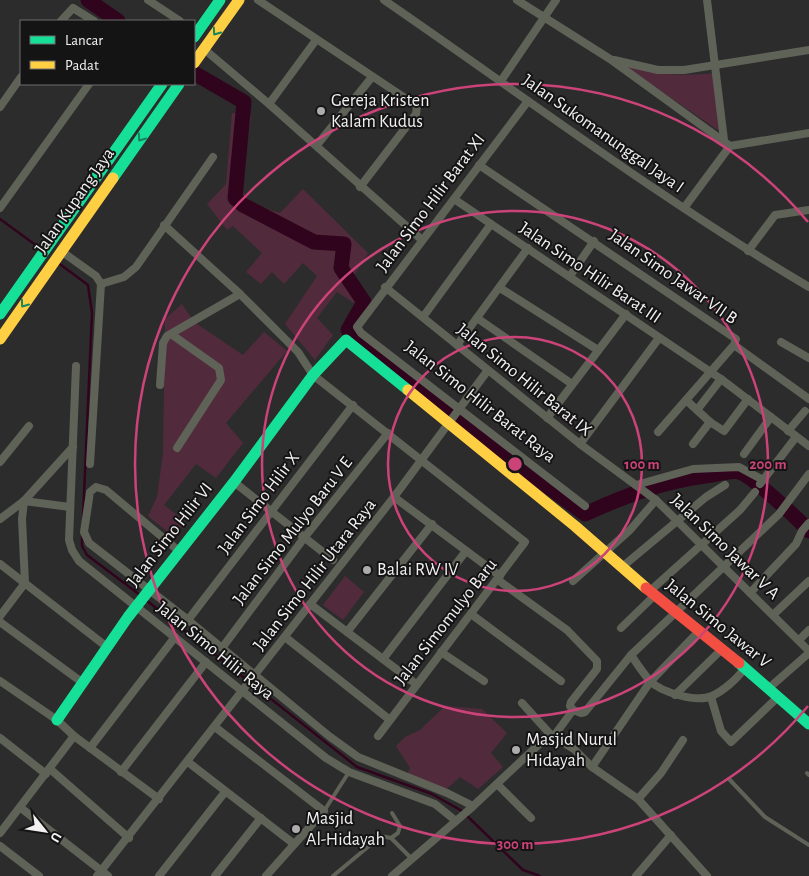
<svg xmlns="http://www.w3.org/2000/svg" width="809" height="876" font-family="'Alegreya Sans',sans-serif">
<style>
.green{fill:#512b3c}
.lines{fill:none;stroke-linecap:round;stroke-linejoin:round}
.stream{stroke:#31041d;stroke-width:2.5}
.river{stroke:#31041d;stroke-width:15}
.lane{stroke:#5f6257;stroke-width:4}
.street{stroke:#5f6257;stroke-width:8}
.fast{stroke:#16e098;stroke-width:11}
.slow{stroke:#ffcf43;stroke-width:11}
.jam{stroke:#f24e42;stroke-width:11}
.oneway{stroke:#16845d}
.ring{fill:none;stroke:#cc4379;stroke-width:2.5}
.poi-dot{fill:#adabac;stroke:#151414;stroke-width:2}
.labels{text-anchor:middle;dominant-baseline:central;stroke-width:4;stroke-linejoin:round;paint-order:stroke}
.poi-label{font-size:18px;fill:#f2f0f1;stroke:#151414;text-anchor:start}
.street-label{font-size:18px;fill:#f2f0f1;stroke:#151414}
.centre{fill:#cc4379;stroke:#151414;stroke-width:2.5}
.ring-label{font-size:15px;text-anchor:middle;font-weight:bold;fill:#cc4379;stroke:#151414;stroke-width:4;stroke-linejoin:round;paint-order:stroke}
</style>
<rect width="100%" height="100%" fill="#2d2c2c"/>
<g class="green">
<path d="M627 65C656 76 684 76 715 73L722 128 718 130 627 68Z"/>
<path d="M232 113 251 116 241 191 254 205 280 213 303 189 368 253 353 277 364 289 354 303 337 292 317 318 333 335 315 360 285 324 317 276 303 263 284 284 272 272 261 284 246 272 262 253 233 226 227 230 207 204 226 184Z"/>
<path d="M182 304 194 322 243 355 264 332 287 351 226 423 243 443 216 478 196 464 164 505 185 521 174 537 148 516 157 497 163 454 165 319Z"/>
<path d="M345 576 364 592 343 620 323 605Z"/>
<path d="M445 706 482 709 507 733 491 753 503 767 478 789 460 777 444 791 406 777 410 768 396 746 405 737 420 730Z"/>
</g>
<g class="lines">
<g class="stream">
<path d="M0 219 41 249"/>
<path d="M57 262 88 285 92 313 83 518"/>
<path d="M82 536V546L87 555 140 595"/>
<path d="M146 600 357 767 432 794 462 811 523 870 540 876"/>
</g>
<g class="river">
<path d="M88 0 118 21"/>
<path d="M194 73 244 102 235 198 243 205 314 242 344 244 341 268 364 302 348 330 371 345 485 440 585 514C629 494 664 481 712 475 720 474 731 470 739 472 750 474 799 520 809 531"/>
</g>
<g class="lane">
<path d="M807 773 809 775"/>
<path d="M729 779 765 817 809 845"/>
<path d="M324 811 349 772"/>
<path d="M391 838 398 833 400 826 392 813"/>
<path d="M333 876 381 836 391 838 411 858"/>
</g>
<g class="street">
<path d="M148 0 180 21"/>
<path d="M258 0 417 106 416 114 360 187"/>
<path d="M384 0C525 97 662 200 809 287"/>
<path d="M517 0 610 59 730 146"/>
<path d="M707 0 724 140"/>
<path d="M61 21 73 8 94 21"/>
<path d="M316 40 269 104 422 240"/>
<path d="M204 49 269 104"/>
<path d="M614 60 658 70H684L809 50"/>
<path d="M501 81 556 0"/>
<path d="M528 101 357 327 361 333 585 506"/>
<path d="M0 107 21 77"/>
<path d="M317 145 372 77"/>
<path d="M479 165 736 339 734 345 658 432"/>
<path d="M454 199 721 379 809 446"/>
<path d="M0 208 89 84"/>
<path d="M684 208 730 146 809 133"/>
<path d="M164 225 240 294 298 352 313 375 525 542 378 736"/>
<path d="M61 251 96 276 101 284 90 464"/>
<path d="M748 251 775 215 809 210"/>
<path d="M570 276 594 241"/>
<path d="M101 284 124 277 136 267 213 157"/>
<path d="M385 287 580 444 656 500 809 651"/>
<path d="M500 288 598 350"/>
<path d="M423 317 491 224"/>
<path d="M477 318 572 384"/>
<path d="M171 334 219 368 221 380 177 448"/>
<path d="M781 342 809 358"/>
<path d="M457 345 528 248"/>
<path d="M734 345 809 399"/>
<path d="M76 366 69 540 72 550 79 561 326 758 349 772 435 804 456 821"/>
<path d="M160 385 163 343 167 336 240 294"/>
<path d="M686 400 710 422 724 431 748 399"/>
<path d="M697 410 721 379"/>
<path d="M547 418 626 314"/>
<path d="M788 431 805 411"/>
<path d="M580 444 659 338"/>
<path d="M693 444 710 422"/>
<path d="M744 454 771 417"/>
<path d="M0 462 29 426"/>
<path d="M234 482 333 560"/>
<path d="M760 484 796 437"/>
<path d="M636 485 693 469 739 467 763 480"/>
<path d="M394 497 500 576"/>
<path d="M24 501 73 447"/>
<path d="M24 501 70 507"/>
<path d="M0 519 24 501 22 519 25 583 0 616"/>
<path d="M180 552 106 490 96 487 90 492 84 532 89 543 188 620 329 736 358 757 447 793 473 806"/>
<path d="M0 564 107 647"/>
<path d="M622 567 706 497 725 485"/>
<path d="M498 580 567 630 597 661V669L571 702 570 706 573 710"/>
<path d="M573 581 630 530 656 500"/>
<path d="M650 591 740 510 755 492"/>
<path d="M750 593 796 544 802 531 809 523"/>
<path d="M310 604 416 684"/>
<path d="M471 614 561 681"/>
<path d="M773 615 809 581"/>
<path d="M188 620 353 405"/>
<path d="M0 622 83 683"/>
<path d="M621 628 655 595"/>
<path d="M347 632 432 524"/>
<path d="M285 637 390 720"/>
<path d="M799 640 809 630"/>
<path d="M222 648 304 538 388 433"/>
<path d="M441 652 484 681"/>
<path d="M631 655C637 664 643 673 650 681 661 692 696 703 712 696 723 691 737 679 744 669"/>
<path d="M383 659 466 551"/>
<path d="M0 681 57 720 74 736 159 799"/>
<path d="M769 688 809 653"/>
<path d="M675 695 721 650"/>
<path d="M711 697 721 731 731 742 778 697"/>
<path d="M522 703 550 734"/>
<path d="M215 727 324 811 266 876"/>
<path d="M554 736 573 710 581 713 585 712 631 655 779 514 809 474"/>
<path d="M0 738 46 774"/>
<path d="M90 748 175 637"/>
<path d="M188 762 294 844"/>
<path d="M592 767 650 682 699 631"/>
<path d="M50 769 129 838"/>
<path d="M121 772 206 662"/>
<path d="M497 784 531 818"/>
<path d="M638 799 661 773 683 740"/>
<path d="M21 808 108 876"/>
<path d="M0 833 74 736"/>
<path d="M0 846 39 876"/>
<path d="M97 876 394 497 488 370"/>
<path d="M159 876 225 792"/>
<path d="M215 876 261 818"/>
<path d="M392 876 470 809 550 734 574 749 592 767 638 799 707 876"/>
<path d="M636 876 671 835"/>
</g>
<g class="fast">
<path d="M194 37 220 0"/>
<path d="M113 178 179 84"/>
<path d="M0 314 162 84"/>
<path d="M739 663 809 724"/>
<path d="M57 720 128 617 234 482 313 375 346 340 408 390"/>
</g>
<g class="slow">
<path d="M194 63 239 0"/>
<path d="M0 339 113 178"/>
<path d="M408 390 575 526 646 588"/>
</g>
<path class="jam" d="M646 588 739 663"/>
</g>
<defs><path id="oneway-chevron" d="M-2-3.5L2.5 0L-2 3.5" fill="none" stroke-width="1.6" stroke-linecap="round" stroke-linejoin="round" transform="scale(1.25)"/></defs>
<g class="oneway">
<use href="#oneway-chevron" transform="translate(216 32) rotate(125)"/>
<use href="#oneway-chevron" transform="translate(141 138) rotate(125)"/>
<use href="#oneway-chevron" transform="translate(24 304) rotate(125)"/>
</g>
<g class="ring">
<circle cx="515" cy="464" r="127"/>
<circle cx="515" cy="464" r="253"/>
<path d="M808 706A380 380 0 1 1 808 222"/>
</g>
<g class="poi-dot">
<circle cx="321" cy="111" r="5"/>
<circle cx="367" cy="570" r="5"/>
<circle cx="516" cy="750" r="5"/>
<circle cx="296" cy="829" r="5"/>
</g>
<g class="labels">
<g class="poi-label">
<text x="331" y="101">Gereja Kristen<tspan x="331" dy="21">Kalam Kudus</tspan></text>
<text x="377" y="570">Balai RW IV</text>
<text x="526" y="740">Masjid Nurul<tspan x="526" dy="21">Hidayah</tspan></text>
<text x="306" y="819">Masjid<tspan x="306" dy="21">Al-Hidayah</tspan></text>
</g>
<g class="street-label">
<text transform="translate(603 134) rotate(35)">Jalan Sukomanunggal Jaya I</text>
<text transform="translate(75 201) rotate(-55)">Jalan Kupang Jaya</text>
<text transform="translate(431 203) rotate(-53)">Jalan Simo Hilir Barat XI</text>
<text transform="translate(590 273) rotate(34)">Jalan Simo Hilir Barat III</text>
<text transform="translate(673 277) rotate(35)">Jalan Simo Jawar VII B</text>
<text transform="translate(524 380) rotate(39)">Jalan Simo Hilir Barat IX</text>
<text transform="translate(480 402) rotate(38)">Jalan Simo Hilir Barat Raya</text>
<text transform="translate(259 503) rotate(-53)">Jalan Simo Hilir X</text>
<text transform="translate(293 531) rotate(-52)">Jalan Simo Mulyo Baru V E</text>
<text transform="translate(170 535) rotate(-52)">Jalan Simo Hilir VI</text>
<text transform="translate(725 547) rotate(44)">Jalan Simo Jawar V A</text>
<text transform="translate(315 575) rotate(-52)">Jalan Simo Hilir Utara Raya</text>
<text transform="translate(446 622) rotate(-52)">Jalan Simomulyo Baru</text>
<text transform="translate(718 624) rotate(39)">Jalan Simo Jawar V</text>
<text transform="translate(215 651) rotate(39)">Jalan Simo Hilir Raya</text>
</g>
</g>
<circle cx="515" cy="464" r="8" class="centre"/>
<g class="ring-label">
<text x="642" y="469">100 m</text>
<text x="768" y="469">200 m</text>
<text x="515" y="849">300 m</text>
</g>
<rect x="20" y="20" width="175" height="65" fill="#151414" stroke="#6d6c6c"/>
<rect x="30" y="36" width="25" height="8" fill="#16e098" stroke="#6d6c6c"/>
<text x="65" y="45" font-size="15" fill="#f2f0f1">Lancar</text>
<rect x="30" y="61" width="25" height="8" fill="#ffcf43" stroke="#6d6c6c"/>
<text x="65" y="70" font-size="15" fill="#f2f0f1">Padat</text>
<g transform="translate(45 831) rotate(120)" stroke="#151414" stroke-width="4" paint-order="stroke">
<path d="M0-4L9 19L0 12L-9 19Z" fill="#f2f0f1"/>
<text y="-8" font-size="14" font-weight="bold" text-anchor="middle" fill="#f2f0f1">U</text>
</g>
</svg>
